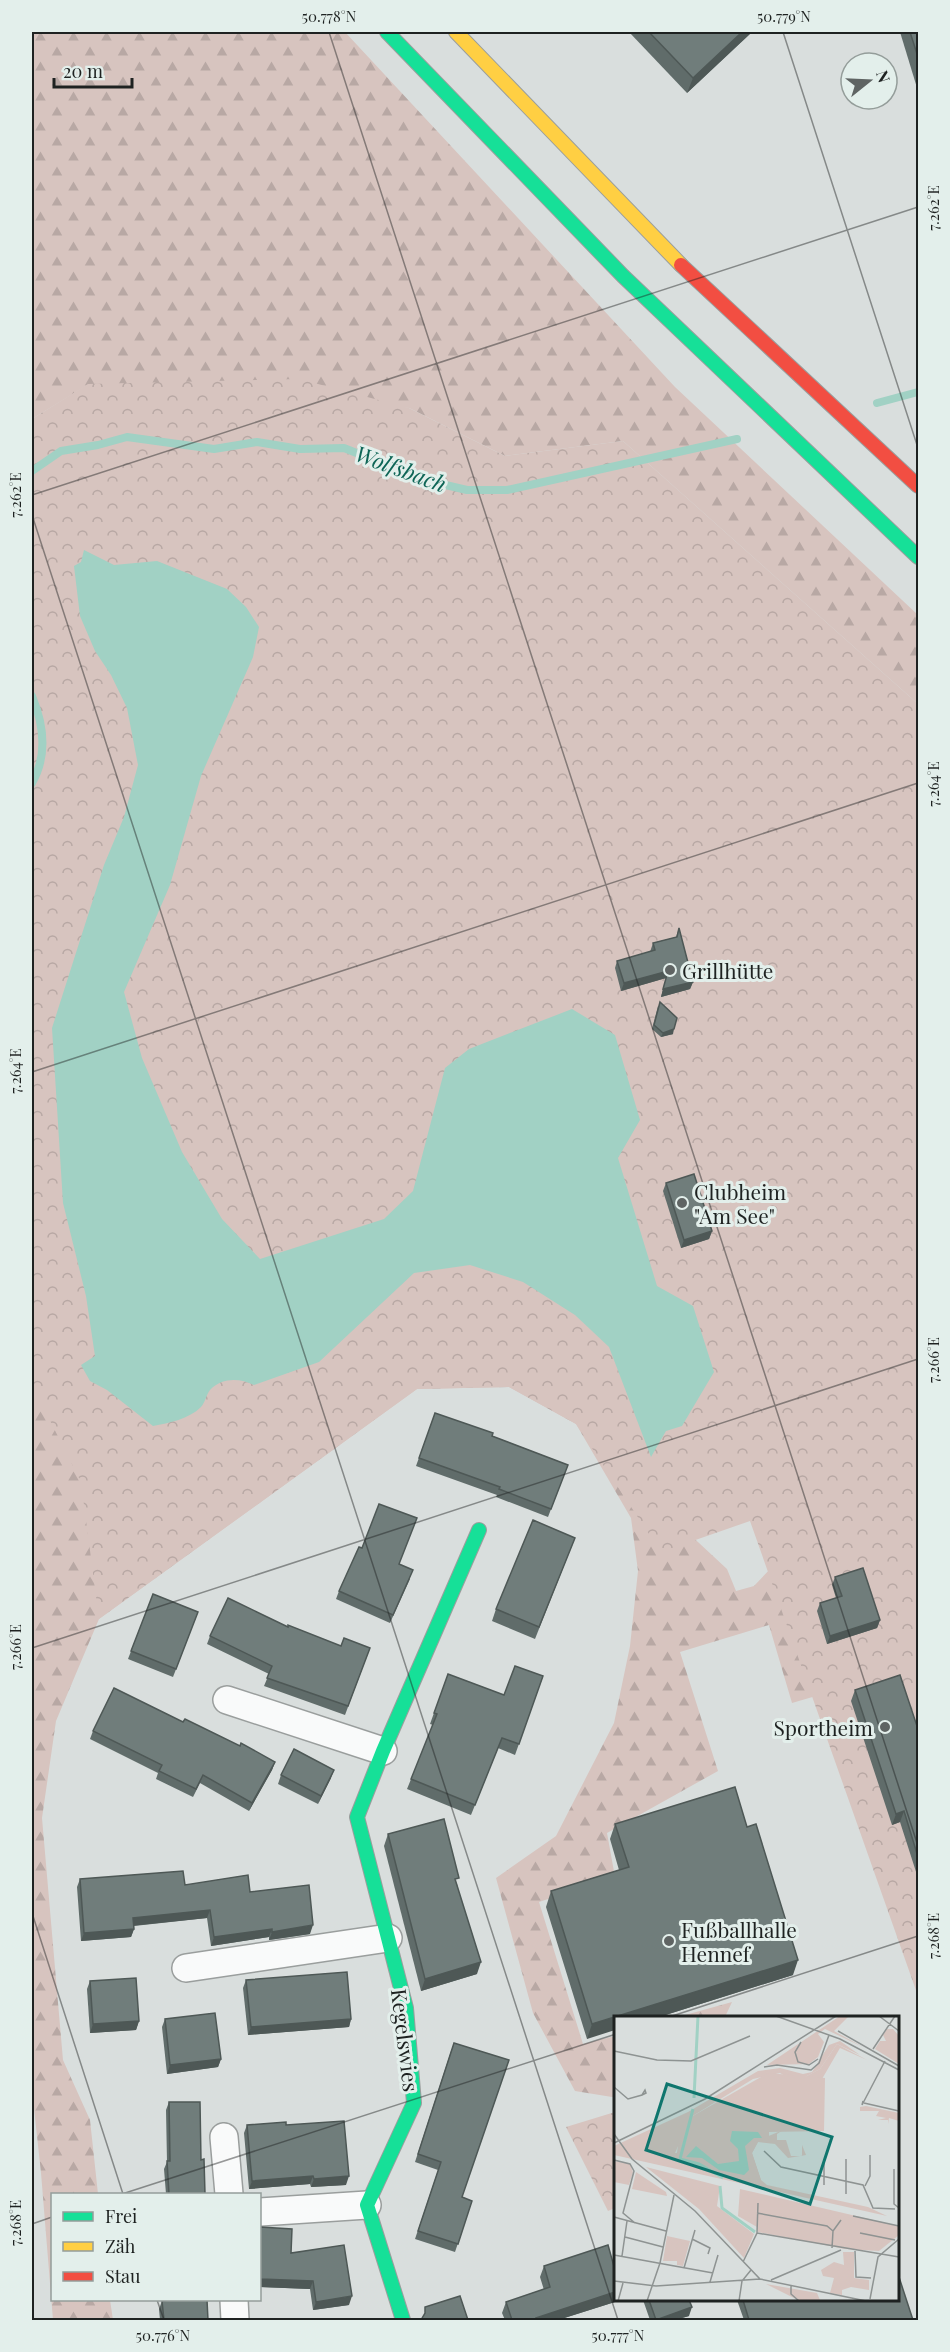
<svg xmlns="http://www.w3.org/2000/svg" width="950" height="2352" font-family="'Playfair Display',serif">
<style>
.forest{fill:url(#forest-firs)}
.park{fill:url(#park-crowns)}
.water{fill:#a1d1c4}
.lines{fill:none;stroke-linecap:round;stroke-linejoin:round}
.stream{stroke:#a1d1c4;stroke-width:8}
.street-casing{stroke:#9a9e9d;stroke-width:30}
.fast-casing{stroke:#9a9e9d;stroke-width:16}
.slow-casing{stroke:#9a9e9d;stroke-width:16}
.jam-casing{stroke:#9a9e9d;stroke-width:16}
.street{stroke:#f9fafa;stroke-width:27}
.fast{stroke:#16e098;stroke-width:14}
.slow{stroke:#ffcf43;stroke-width:14}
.jam{stroke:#f24e42;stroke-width:14}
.wall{fill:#606c6a}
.shaded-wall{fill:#4e5856}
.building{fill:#707d7b;stroke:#4e5856;stroke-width:1.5}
.ticks{fill:none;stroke:#1e2221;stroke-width:1.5;stroke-opacity:0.45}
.poi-dot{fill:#5f6463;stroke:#e3efeb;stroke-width:2}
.labels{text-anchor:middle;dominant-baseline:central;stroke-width:6;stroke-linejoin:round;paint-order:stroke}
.poi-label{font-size:21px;fill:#1e2221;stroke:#e3efeb;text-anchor:start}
.street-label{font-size:21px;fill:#1e2221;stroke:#e3efeb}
.water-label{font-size:22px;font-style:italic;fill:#0e6556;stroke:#e3efeb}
.inset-river{fill:none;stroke:#a1d1c4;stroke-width:3}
.inset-road{fill:none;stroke:#8e9392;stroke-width:1.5}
.view{fill:#0f766e;fill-opacity:0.15;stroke:#0f766e;stroke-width:3}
.inset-edge{fill:none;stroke:#1e2221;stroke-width:3}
.neatline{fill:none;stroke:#1e2221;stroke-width:2}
.ticks-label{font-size:15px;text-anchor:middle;fill:#1e2221}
</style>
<defs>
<pattern id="forest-firs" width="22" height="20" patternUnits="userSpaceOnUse" patternTransform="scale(1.5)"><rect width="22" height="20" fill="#d7c4bf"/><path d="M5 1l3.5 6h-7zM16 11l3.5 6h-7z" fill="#b8a8a4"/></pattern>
<pattern id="park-crowns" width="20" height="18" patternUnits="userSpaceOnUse" patternTransform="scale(1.5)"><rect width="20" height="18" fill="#d7c4bf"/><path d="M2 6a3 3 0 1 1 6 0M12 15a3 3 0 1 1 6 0" fill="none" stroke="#b8a8a4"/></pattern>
</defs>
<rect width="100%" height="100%" fill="#d9dedd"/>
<g class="forest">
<path d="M32 32H345L675 387 918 615V704L623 441 505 456 409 408 89 384 32 419Z"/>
<path d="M32 443 470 1265 670 1516 727 1569 736 1591 754 1586 771 1568 833 1691 792 1703 769 1625 680 1652 718 1771 607 1833 615 1877 539 1902 583 2044 615 2036V2097H612L575 2091 533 2013 496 1878 556 1836 614 1723 630 1646 638 1571 631 1518 576 1424 509 1387 417 1389 99 1619 56 1721 42 1818 63 2060 90 2120 98 2194H52V2300H110L113 2320H53L41 2173 32 2090Z"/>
<path d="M732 2002 725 2017H678Z"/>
</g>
<g class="park">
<path d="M299 379 409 408 505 456 623 441 918 704V1996L750 1521 661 1552 576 1424 509 1387 417 1389 99 1619 81 1482 32 1385V419L88 384Z"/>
<path d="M615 2112V2208L608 2211 566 2127Z"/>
</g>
<path class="water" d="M84 550 114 565 157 561 227 589 246 607 259 627 253 657 201 776 170 885 124 992 142 1058 182 1152 222 1219 260 1259 384 1219 413 1191 445 1068 469 1049 572 1009 615 1035 640 1120 618 1158 657 1286 693 1306 714 1372 682 1426 666 1431 651 1457 609 1347 575 1315 523 1282 470 1265 414 1273 319 1362 254 1385C240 1378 222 1377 210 1390 206 1395 205 1403 201 1407 189 1419 169 1423 153 1426L107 1390 90 1381 81 1365 95 1356 86 1296 63 1203 52 1028 104 865 124 817 138 765 127 708 111 675 95 651 80 616 74 566 81 562Z"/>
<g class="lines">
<g class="stream">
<path d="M877 403 918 392"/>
<path d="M32 471 61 451 98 445 127 437 214 449 257 442 300 449 344 448 424 480 467 490H507L737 439"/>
<path d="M32 696C44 725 48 755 32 783"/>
</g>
<g class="street-casing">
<g id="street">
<path d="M227 1700 383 1751"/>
<path d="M186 1968 388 1938"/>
<path d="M224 2137 229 2194"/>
<path d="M260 2212 367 2205"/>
<path d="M234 2300 235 2320"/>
</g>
</g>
<g class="fast-casing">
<g id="fast">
<path d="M387 32 623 276 918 557"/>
<path d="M403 2320 367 2205 414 2103 406 2008 357 1817 383 1751 479 1530"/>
</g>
</g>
<g class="slow-casing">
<path id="slow" d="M456 32 681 265"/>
</g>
<g class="jam-casing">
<path id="jam" d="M681 265 918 486"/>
</g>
<use href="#street" class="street"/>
<use href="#fast" class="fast"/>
<use href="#slow" class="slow"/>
<use href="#jam" class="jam"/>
</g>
<g class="wall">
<path d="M629 32H752L687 93Z"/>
<path d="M900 32H918V91Z"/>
<path d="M679 928 693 982 690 989 661 997 666 978 621 991 615 968 617 961 650 952 653 943 676 937Z"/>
<path d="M658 1006 673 1034 661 1037 652 1029Z"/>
<path d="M666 1183 712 1231 709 1239 681 1248 663 1191Z"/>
<path d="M435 1413 492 1436 568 1465 548 1517 496 1497 497 1495 416 1466Z"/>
<path d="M575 1538 535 1639 492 1621 496 1609Z"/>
<path d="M399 1564 410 1579 390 1623 336 1599 339 1591Z"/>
<path d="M835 1577 880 1620 877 1628 827 1644 817 1611 820 1603 836 1598 832 1585Z"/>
<path d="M153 1594 198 1612 173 1677 128 1659Z"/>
<path d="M288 1627 341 1646 370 1648 345 1715 264 1686 269 1674 207 1644 210 1636Z"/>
<path d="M448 1674 504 1695 543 1676 515 1755 498 1748 471 1815 407 1789 433 1725 430 1724Z"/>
<path d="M855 1690 918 1729V1878L900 1822 892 1825 851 1701Z"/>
<path d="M183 1722 275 1762 272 1770 249 1811 200 1783 193 1797 156 1779 158 1773 90 1739 93 1731Z"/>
<path d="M281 1775 331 1778 318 1804 278 1784Z"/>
<path d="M615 1824 793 1975 656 2018H615L587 2039 546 1907 551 1891 619 1870 610 1839Z"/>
<path d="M388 1834 457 1884 477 1974 421 1991 384 1846Z"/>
<path d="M80 1879 185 1885 250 1892 310 1934 269 1940V1937L211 1946 207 1918 134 1926V1929L131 1937 81 1941 77 1887Z"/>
<path d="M246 1980 351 2019 349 2027 248 2035 243 1988Z"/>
<path d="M90 1981 139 2021 136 2030 90 2033 87 1989Z"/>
<path d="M165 2019 221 2059 218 2067 167 2074 162 2027Z"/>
<path d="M451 2051 462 2197 472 2201 455 2252 415 2239 438 2170 415 2162Z"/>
<path d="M169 2102 201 2160 205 2194H166L164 2169 167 2162 166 2110Z"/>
<path d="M247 2125H286L346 2185 311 2187 310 2184 249 2189 244 2133Z"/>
<path d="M260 2227 291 2253 349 2305 313 2310 310 2289 260 2287Z"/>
<path d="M544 2266 618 2301 558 2320H505L502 2313 506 2302 544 2290 540 2277Z"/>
<path d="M165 2300H207L208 2320H160L159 2309 162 2301Z"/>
<path d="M643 2300H689V2316L675 2320H650Z"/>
<path d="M737 2300H897L913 2320H744Z"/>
</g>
<g class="shaded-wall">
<path d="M742 32H752L687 93 693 78Z"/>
<path d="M668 971 666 978 621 991 624 983Z"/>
<path d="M693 982 690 989 661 997 663 989Z"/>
<path d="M674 1029 673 1034 661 1037 663 1033Z"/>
<path d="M712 1231 709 1239 681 1248 684 1240Z"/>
<path d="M880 1620 877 1628 827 1644 830 1636Z"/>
<path d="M275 1762 272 1770 249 1811 252 1803Z"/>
<path d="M334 1770 331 1778 318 1804 321 1796Z"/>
<path d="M904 1811 900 1822 892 1825 896 1814Z"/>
<path d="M210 1910 207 1918 130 1926 133 1918Z"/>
<path d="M313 1925 310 1934 269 1940 272 1932Z"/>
<path d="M134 1929 131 1937 81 1941 84 1933Z"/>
<path d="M272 1929 269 1937 211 1946 214 1937Z"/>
<path d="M798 1960 793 1975 656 2018H615V2030L587 2039 592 2024Z"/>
<path d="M481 1962 477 1974 421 1991 425 1979Z"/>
<path d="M351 2019 349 2027 248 2035 251 2027Z"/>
<path d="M139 2021 136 2030 90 2033 93 2024Z"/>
<path d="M221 2059 218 2067 167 2074 170 2065Z"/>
<path d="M313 2176 310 2184 249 2189 252 2181Z"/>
<path d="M349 2176 346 2185 311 2187 314 2179Z"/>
<path d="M260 2279 313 2281 310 2289 260 2287Z"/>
<path d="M615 2292V2300H619L618 2301 558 2320H535L536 2318Z"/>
<path d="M352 2296 349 2305 313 2310 316 2302Z"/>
<path d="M692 2307 689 2316 675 2320H656Z"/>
</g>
<g class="building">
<path d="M649 32H742L693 78Z"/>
<path d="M910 32H918V57Z"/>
<path d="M679 928 693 982 663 989 668 971 624 983 617 961 655 950 653 943 677 937Z"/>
<path d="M660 1002 677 1018 674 1029 663 1033 654 1025Z"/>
<path d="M694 1174 712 1231 684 1240 666 1183Z"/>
<path d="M435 1413 493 1433 492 1436 568 1465 551 1509 499 1489 500 1487 419 1458Z"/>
<path d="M379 1504 417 1518 399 1564 413 1570 393 1615 339 1591 359 1547 362 1548Z"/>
<path d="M533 1520 575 1538 539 1627 496 1609Z"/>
<path d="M863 1568 880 1620 830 1636 820 1603 842 1596 835 1577Z"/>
<path d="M153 1594 198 1612 176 1669 131 1651Z"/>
<path d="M228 1598 288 1627V1625L341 1646 344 1638 370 1648 348 1706 267 1678 272 1666 210 1636Z"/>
<path d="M515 1666 543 1676 519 1744 502 1738 475 1805 411 1779 437 1714 434 1713 448 1674 504 1695Z"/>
<path d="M900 1675 918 1729V1857L904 1811 896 1814 855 1690Z"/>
<path d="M114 1688 183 1722 185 1719 240 1746 241 1743 275 1762 252 1803 203 1775 196 1789 159 1771 162 1765 93 1731Z"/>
<path d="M294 1749 334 1770 321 1796 281 1775Z"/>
<path d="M735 1787 747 1827 756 1824 798 1960 592 2024 551 1891 629 1867 615 1824Z"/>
<path d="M444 1819 459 1878 455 1879 481 1962 425 1979 388 1834Z"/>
<path d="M183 1871 185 1885 248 1875 250 1892 309 1885 313 1925 272 1932V1929L214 1937 210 1910 133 1918 134 1929 84 1933 80 1879Z"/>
<path d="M347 1972 351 2019 251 2027 246 1980Z"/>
<path d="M136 1978 139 2021 93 2024 90 1981Z"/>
<path d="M215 2013 221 2059 170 2065 165 2019Z"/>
<path d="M454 2043 509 2060 462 2197 472 2201 458 2244 418 2231 441 2162 418 2154Z"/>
<path d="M169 2102H200L201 2160 204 2159 205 2194H169L167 2161H170Z"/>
<path d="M344 2121 349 2176 314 2179 313 2176 252 2181 247 2125 286 2122V2125Z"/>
<path d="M260 2227 292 2229 291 2253 344 2245 352 2296 316 2302 313 2281 260 2279Z"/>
<path d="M608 2245 615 2270V2292L536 2318 537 2320H512L506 2302 550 2287 544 2266Z"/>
<path d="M897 2271 913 2320H749L743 2300H897Z"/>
<path d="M460 2296 468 2320H421L425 2313V2307Z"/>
<path d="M169 2300H207L208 2320H164L162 2301Z"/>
<path d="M649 2300H689L692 2307 656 2320Z"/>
</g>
<path class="ticks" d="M329 32 918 1846M783 32 918 448M32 495 918 207M32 515 618 2320M32 1072 918 783M32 1648 918 1359M32 1913 123 2194M666 2018 918 1936M122 2194 616 2034M32 2224 52 2217M157 2300 164 2320"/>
<g class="poi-dot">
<circle cx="670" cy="970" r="6"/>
<circle cx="682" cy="1203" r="6"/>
<circle cx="885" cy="1727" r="6"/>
<circle cx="669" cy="1941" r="6"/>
</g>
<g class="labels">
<g class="poi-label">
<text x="682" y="970">Grillhütte</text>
<text x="694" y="1191">Clubheim<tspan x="694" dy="24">"Am See"</tspan></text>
<text x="873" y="1727" text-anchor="end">Sportheim</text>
<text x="681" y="1929">Fußballhalle<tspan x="681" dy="24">Hennef</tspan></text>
</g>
<g class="street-label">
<text transform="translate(406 2040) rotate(83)">Kegelswies</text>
</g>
<g class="water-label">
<text transform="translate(401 468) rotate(20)">Wolfsbach</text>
</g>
</g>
<g transform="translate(614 2016)">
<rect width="285" height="285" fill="#d9dedd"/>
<path d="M223 28 253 44 226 32 208 63 181 66 179 61H191L206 53ZM252 90 285 97V105L275 102 274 108V104H264L272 102 262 100 265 95H246V91ZM126 173 285 210V219L265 235 231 233 144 216 143 211 124 200ZM53 220 76 225 69 250 63 249V245H49ZM229 236H240V262L255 264V274L237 271 228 274V279L216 277 220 262 209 260 207 254 220 246 230 249ZM152 268 203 277 206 284 186 285Z" fill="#d7c4bf"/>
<path d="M226 0H235L220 15 249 31 211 13 204 18 210 26 204 41 195 48 153 49ZM226 25 246 39 223 28 206 53 191 61H179L181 66 166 57 139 63 77 101 61 137 131 130 169 114 163 118V124H172L177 140H188V129L192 139 174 142 161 128 144 126 138 137 147 164 153 169 254 191 273 200 0 139V130L74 96 144 55 166 52 189 58 198 56 215 29Z" fill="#d7c4bf"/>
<path d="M154 57 211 62 210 115 155 116V123L144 126 138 137 147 164 106 160 62 144 65 122 77 101Z" fill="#d7c4bf"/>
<path d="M273 13H279L285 20V48L261 33 266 25H272L269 19ZM0 145 16 148 19 156 15 169 0 166ZM32 151 106 170 103 190 140 218 130 242 85 193ZM22 156 52 176 53 180 18 173Z" fill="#d7c4bf"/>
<path d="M118 115 144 116 148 122H140L131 130 135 154 130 159 105 154 88 142 72 141 82 130 104 148 125 145 124 133 116 125Z" fill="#a1d1c4"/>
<path class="inset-river" d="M80 82 84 0M79 93 66 143 85 148 109 162M106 170 108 192 141 216"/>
<path class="inset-road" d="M162 0 226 23 285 54M265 0 285 15M224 15 285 50M187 26 181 36 184 46 195 49 204 43M259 33 281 0M0 35 43 44 77 45 136 20M150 51 163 49 197 54 205 47 215 19M0 71 14 83 28 79 31 74 32 77 28 79M249 85 248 89 271 45M250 87 285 95M0 118 18 143 81 195 146 263 252 285M0 127 91 83 222 0M150 135 167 151 249 169 259 192 281 193M232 143V178M0 144 16 148 20 155 9 197 21 207M210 147V169M280 153V188L285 192M251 170 256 160V139M143 197 213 210 219 215M239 200 285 210M0 201 52 215M143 217 285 241M246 217 281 224M11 221 49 231M78 223 96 232 94 238M218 232 219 215 227 204M241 235 242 261 257 262M0 239 99 257M8 240 13 205M129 246 143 217 144 187M70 252 81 214M157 264 227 234M0 265 42 270 146 263M96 266 104 239M177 270V278L185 285M256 283 264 241 285 223M4 285 9 267M33 285 46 247 60 179M125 285 128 265 137 254"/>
<path class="view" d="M53 68 218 121 196 188 32 134Z"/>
<rect width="285" height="285" class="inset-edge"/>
</g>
<rect width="950" height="2352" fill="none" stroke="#e3efeb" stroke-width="66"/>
<rect x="51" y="2193" width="210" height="108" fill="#e3efeb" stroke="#949d9a" stroke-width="1.5"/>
<rect x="63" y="2212" width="30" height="9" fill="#16e098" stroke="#949d9a" stroke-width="1.5"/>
<text x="105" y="2223" font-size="18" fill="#1e2221">Frei</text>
<rect x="63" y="2242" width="30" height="9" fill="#ffcf43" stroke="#949d9a" stroke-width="1.5"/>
<text x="105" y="2253" font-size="18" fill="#1e2221">Zäh</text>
<rect x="63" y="2272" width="30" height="9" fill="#f24e42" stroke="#949d9a" stroke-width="1.5"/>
<text x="105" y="2283" font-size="18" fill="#1e2221">Stau</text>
<g transform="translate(869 81) rotate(72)"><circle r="28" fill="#e3efeb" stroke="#949d9a" stroke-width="1.5"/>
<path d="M0-4.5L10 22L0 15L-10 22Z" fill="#5f6463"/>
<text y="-9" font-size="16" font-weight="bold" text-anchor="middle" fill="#1e2221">N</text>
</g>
<path d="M54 78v9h78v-9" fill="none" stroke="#1e2221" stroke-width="3"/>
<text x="63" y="78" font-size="18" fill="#1e2221" stroke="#e3efeb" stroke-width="4.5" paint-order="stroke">20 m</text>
<rect x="33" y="33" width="884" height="2286" class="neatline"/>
<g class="ticks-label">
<text x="329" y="22">50.778°N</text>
<text x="784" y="22">50.779°N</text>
<text transform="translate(934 208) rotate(-90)" y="5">7.262°E</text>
<text transform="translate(16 495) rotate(-90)" y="5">7.262°E</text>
<text transform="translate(934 784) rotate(-90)" y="5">7.264°E</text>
<text transform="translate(16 1071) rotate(-90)" y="5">7.264°E</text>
<text transform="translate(934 1360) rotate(-90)" y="5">7.266°E</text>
<text transform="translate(16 1647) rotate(-90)" y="5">7.266°E</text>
<text transform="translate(934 1936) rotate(-90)" y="5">7.268°E</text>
<text transform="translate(16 2223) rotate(-90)" y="5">7.268°E</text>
<text x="163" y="2341">50.776°N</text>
<text x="618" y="2341">50.777°N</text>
</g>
</svg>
